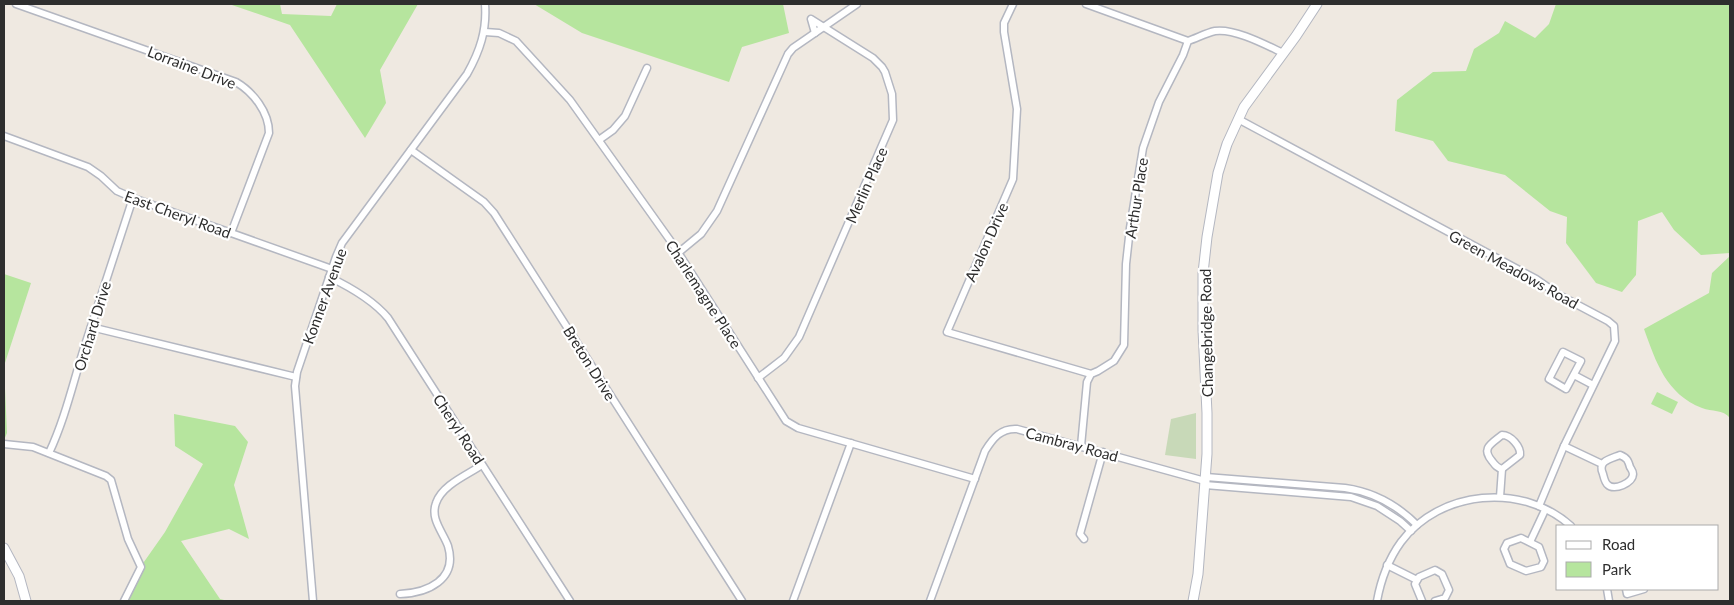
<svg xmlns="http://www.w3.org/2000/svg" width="1734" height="605" font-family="Lato,sans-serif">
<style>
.green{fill:#b6e59e}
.cemetery{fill:#c8d9b8}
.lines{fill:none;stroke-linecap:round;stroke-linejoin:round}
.street-casing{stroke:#b4b7c1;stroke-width:9}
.secondary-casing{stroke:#b4b7c1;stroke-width:11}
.street{stroke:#fff;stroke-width:6}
.secondary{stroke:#fff;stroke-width:9}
.labels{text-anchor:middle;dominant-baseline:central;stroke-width:4.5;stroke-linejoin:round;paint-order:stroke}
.street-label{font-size:15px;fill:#2e2e2e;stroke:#fff}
</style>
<rect width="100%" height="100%" fill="#efe9e1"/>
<g class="green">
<path d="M229 4H280L282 14 331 16 337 4H418L380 70 386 103 365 138 290 25Z"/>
<path d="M534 4H783L789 33 742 47 729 82 582 33Z"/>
<path d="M1556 4H1730V253L1701 255 1674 230 1662 212 1638 221 1636 275 1622 292 1596 283 1566 243 1567 217 1550 211 1505 175 1448 161 1433 141 1395 131 1397 100 1433 72 1466 71 1474 49 1499 33 1505 21 1535 38 1549 24Z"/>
<path d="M1730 256V418C1723 409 1712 412 1702 408 1666 394 1656 362 1644 329L1709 293 1712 273Z"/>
<path d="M4 274 31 283 4 366 7 433 4 440Z"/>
<path d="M1657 392 1678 402 1672 414 1651 404Z"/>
<path d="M174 414 235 426 248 442 234 485 249 539 229 529 181 541 220 599 228 601H125L139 569 165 532 203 464 175 446Z"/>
</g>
<path class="cemetery" d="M1196 413V459L1165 455 1171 419Z"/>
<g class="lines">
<g class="street-casing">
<g id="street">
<path d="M16 4 236 82C253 92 269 112 269 133L231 233"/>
<path d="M1013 4 1004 23V32L1017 109 1013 179 947 332 1091 374"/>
<path d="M1086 4 1188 41"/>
<path d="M485 32 499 33 516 41 570 100 672 243 786 421 798 428 975 479"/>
<path d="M1238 119 1536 279 1559 295 1608 321 1614 326 1615 341 1564 446 1539 506"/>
<path d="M4 136 88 167 101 176 117 191 133 198 332 269"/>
<path d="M599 140 613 130 625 116 647 68"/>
<path d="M411 150 484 202 494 213 742 601"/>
<path d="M678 253 701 234 717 211 788 54 793 48 857 4"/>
<path d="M329 277C350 287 373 300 388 318L570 601"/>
<path d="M91 327 296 377"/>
<path d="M1563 352 1581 361 1566 389 1549 379Z"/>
<path d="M1574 375 1593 385"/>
<path d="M758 378 784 358 799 337 893 120 892 94 885 72 882 67 873 58 811 19 815 33"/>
<path d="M1502 435C1511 435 1521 447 1520 455L1502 469C1497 468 1495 465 1492 461 1481 448 1491 444 1502 435Z"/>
<path d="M4 444 33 447 106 476 111 480 128 539 141 567 124 601"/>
<path d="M1081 446 1087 382 1091 374 1098 371 1114 361 1124 345 1126 264 1130 228 1143 148 1159 102 1183 55 1188 41C1197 38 1206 33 1215 31 1234 28 1266 45 1283 53"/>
<path d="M1564 446 1602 464"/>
<path d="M49 453C65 419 73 383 84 348 100 298 117 248 133 198"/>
<path d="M1620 455C1627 458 1628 460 1630 467 1631 469 1633 471 1633 474 1633 483 1614 491 1608 485 1605 483 1604 478 1603 474 1597 461 1610 459 1620 455Z"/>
<path d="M1206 477 1345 488C1374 492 1397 505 1417 525"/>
<path d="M1205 485 1351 497 1377 506 1400 521 1411 531"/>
<path d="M1500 497 1502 469"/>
<path d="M1521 538 1539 547 1544 561 1541 567 1526 571 1510 564 1504 549 1507 543Z"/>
<path d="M1084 539 1080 534 1103 452"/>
<path d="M1530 542 1545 510"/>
<path d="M1387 565 1417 580"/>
<path d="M1607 589 1609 601"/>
<path d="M1626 589 1627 594 1644 589"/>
<path d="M400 594C427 593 458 580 448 546 443 532 430 519 436 503 442 485 467 475 482 465"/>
<path d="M313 601 295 386 297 372 336 257 342 243 467 74C480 51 487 30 485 4"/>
<path d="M793 601 851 443"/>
<path d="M930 601 985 451C993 438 1001 428 1017 429L1205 481"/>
<path d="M1377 601C1381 579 1388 560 1401 542 1440 490 1522 482 1571 526"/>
<path d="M1422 601 1415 584 1419 577 1435 570 1442 574 1449 590 1445 598 1435 601"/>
</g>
</g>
<g class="secondary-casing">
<g id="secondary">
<path d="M4 548 19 576 26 601"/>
<path d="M1193 601 1198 574 1207 454V413L1203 330V273L1207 237 1218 173 1227 144 1244 107 1296 36 1317 4"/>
</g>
</g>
<use href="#street" class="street"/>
<use href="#secondary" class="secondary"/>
</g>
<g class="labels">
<g class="street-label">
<text transform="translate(192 67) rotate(21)">Lorraine Drive</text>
<text transform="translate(866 185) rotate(-66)">Merlin Place</text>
<text transform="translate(1136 198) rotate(-81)">Arthur Place</text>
<text transform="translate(178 214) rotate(20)">East Cheryl Road</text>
<text transform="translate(986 242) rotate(-66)">Avalon Drive</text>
<text transform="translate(1514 269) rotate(29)">Green Meadows Road</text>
<text transform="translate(704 294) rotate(57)">Charlemagne Place</text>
<text transform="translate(324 296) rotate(-70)">Konner Avenue</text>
<text transform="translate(92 326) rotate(-73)">Orchard Drive</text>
<text transform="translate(1206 333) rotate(-91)">Changebridge Road</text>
<text transform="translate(590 363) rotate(58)">Breton Drive</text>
<text transform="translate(459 429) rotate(57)">Cheryl Road</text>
<text transform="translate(1072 444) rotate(15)">Cambray Road</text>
</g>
</g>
<rect width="1734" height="605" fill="none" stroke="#2e2e2e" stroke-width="10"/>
<rect x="1556" y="525" width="162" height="65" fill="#ffffff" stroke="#ababab"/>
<rect x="1566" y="541" width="25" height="8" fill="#ffffff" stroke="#ababab"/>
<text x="1602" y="550" font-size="15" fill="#2e2e2e">Road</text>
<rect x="1566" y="562" width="25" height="15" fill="#b6e59e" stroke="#ababab"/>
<text x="1602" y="575" font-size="15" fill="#2e2e2e">Park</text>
</svg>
